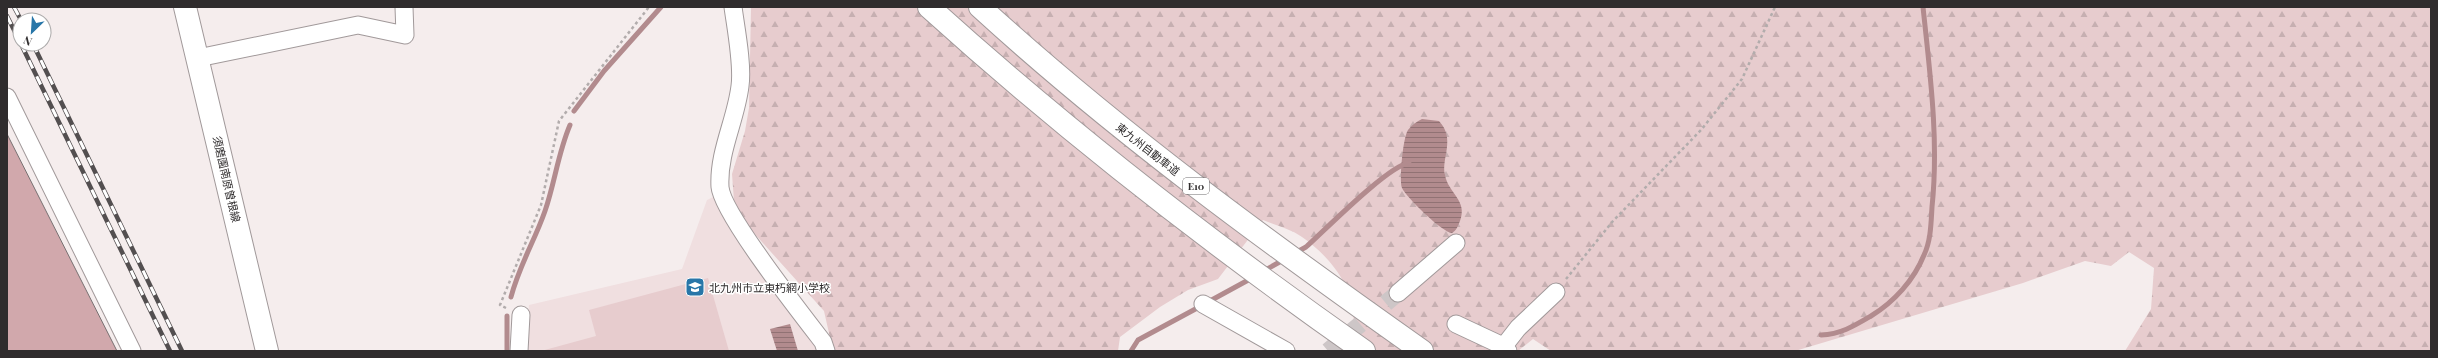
<svg xmlns="http://www.w3.org/2000/svg" width="2438" height="358" font-family="'Playfair Display','Noto Sans JP',serif">
<style>
.built{fill:#f0dfe0}
.grass{fill:#e7ccce}
.forest{fill:url(#forest-firs)}
.water{fill:url(#water-rules)}
.lines{fill:none;stroke-linecap:round;stroke-linejoin:round}
.stream{stroke:#b28b8e;stroke-width:5}
.building{fill:#d1a8ac;stroke:#787172}
.minor-tunnel{stroke:#cdc6c7;stroke-width:17;stroke-dasharray:17 8;stroke-linecap:butt}
.minor-casing{stroke:#a1999a;stroke-width:19}
.major-casing{stroke:#a1999a;stroke-width:24}
.highway-casing{stroke:#a1999a;stroke-width:24}
.path{stroke:#b2acac;stroke-width:2.5;stroke-dasharray:3 3;stroke-linecap:butt}
.minor{stroke:#fff;stroke-width:17}
.major{stroke:#fff;stroke-width:22}
.highway{stroke:#fff;stroke-width:22}
.rail-casing{stroke:#534f50;stroke-width:4.5}
.rail{stroke:#fff;stroke-width:3;stroke-dasharray:9;stroke-linecap:butt}
.labels{text-anchor:middle;dominant-baseline:central;stroke-width:3;stroke-linejoin:round;paint-order:stroke}
.shield{fill:#fff;stroke:#6d6b6c;stroke-width:1}
.shield-label{font-size:10px;font-weight:bold;fill:#2f2c2d}
.street-label{font-size:11px;fill:#2f2c2d;stroke:#fff}
.poi-label{font-size:11px;fill:#2f2c2d;stroke:#fff;text-anchor:start}
</style>
<defs>
<pattern id="forest-firs" width="22" height="20" patternUnits="userSpaceOnUse"><rect width="22" height="20" fill="#e7ccce"/><path d="M5 1l3.5 6h-7zM16 11l3.5 6h-7z" fill="#c6afb1"/></pattern>
<pattern id="water-rules" width="6" height="5" patternUnits="userSpaceOnUse"><rect width="6" height="5" fill="#b28b8e"/><path d="M0 2.5h6" fill="none" stroke="#917274"/></pattern>
</defs>
<rect width="100%" height="100%" fill="#f5eded"/>
<path class="built" d="M719 194 820 351H526L529 305 682 269 707 200Z"/>
<path class="grass" d="M708 278 729 351H541L596 336 589 310Z"/>
<path class="forest" d="M751 7H2431V351H2125L2151 309 2154 268 2129 252 2111 266 2085 261 2023 283 1795 351H1551L1533 339 1518 351H1346C1368 306 1339 263 1302 237 1291 229 1275 225 1263 220L1218 279 1188 290 1160 307 1120 337 1118 351H833L824 311 753 232 739 213 734 201 732 174 745 131 749 108Z"/>
<g class="water">
<path d="M1422 119 1439 121C1456 139 1441 158 1445 175 1448 193 1468 200 1460 221 1458 226 1456 231 1452 233 1443 233 1406 197 1402 188 1399 180 1403 137 1408 130 1412 125 1416 122 1422 119Z"/>
<path d="M790 324 798 351H777L770 329Z"/>
</g>
<g class="lines">
<g class="stream">
<path d="M574 111 604 71 661 7"/>
<path d="M1295 253 1306 247C1324 231 1389 165 1409 163"/>
<path d="M1262 272 1285 259"/>
<path d="M511 297C519 266 535 240 545 211 555 182 558 153 570 125"/>
<path d="M1208 302 1252 278"/>
<path d="M507 316V351"/>
<path d="M1821 335C1841 334 1854 326 1871 316 1894 302 1914 280 1924 255 1931 240 1931 223 1932 207 1939 141 1930 73 1923 7"/>
<path d="M1131 351 1138 340 1201 306"/>
</g>
</g>
<path class="building" d="M7 134 117 351H7Z"/>
<g class="lines">
<path class="minor-tunnel" d="M1328 351 1398 293"/>
<g class="minor-casing">
<g id="minor">
<path d="M733 7C736 29 743 65 740 86 736 120 718 152 720 187 722 213 803 316 823 342L826 351"/>
<path d="M198 58 358 25 405 35 404 7"/>
<path d="M7 97 132 351"/>
<path d="M1398 293 1456 243"/>
<path d="M1203 304 1286 351"/>
<path d="M1456 324 1503 346 1508 351"/>
<path d="M519 351 521 315"/>
<path d="M1500 351 1518 328 1556 292"/>
</g>
</g>
<g class="major-casing">
<path id="major" d="M185 7 267 351"/>
</g>
<g class="highway-casing">
<g id="highway">
<path d="M929 7C1066 131 1213 245 1364 351"/>
<path d="M980 7C1118 133 1269 243 1422 351"/>
</g>
</g>
<g class="path">
<path d="M1566 279 1613 221 1701 130 1742 79 1775 7"/>
<path d="M506 308 500 305 541 205 559 121 649 7"/>
</g>
<use href="#minor" class="minor"/>
<use href="#major" class="major"/>
<use href="#highway" class="highway"/>
<g class="rail-casing">
<g id="rail">
<path d="M14 7 21 20"/>
<path d="M7 16 20 42"/>
<path d="M21 44 170 351"/>
<path d="M33 44 182 351"/>
</g>
</g>
<use href="#rail" class="rail"/>
</g>
<defs>
<g id="school-square" transform="scale(1)"><rect x="-9" y="-9" width="18" height="18" rx="4" fill="#2876a8" stroke="#fff"/><path d="M0-5L7-2L0 1L-7-2ZM-4 1L0 2.5L4 1V4Q0 6-4 4Z" fill="#fff"/></g>
</defs>
<g fill-rule="evenodd">
<use href="#school-square" x="695" y="287"/>
</g>
<g class="labels">
<rect class="shield" x="1183" y="178" width="26" height="16" rx="3"/>
<g class="shield-label">
<text x="1196" y="186">E10</text>
</g>
<g class="street-label">
<text transform="translate(1148 149) rotate(38)">東九州自動車道</text>
<text transform="translate(227 179) rotate(77)">須磨園南原曽根線</text>
</g>
<g class="poi-label">
<text x="709" y="287">北九州市立東朽網小学校</text>
</g>
</g>
<rect width="2438" height="358" fill="none" stroke="#2f2c2d" stroke-width="16"/>
<g transform="translate(32 32) rotate(205)"><circle r="19" fill="#ffffff" stroke="#acabab"/>
<path d="M0-3L7 15L0 10L-7 15Z" fill="#2876a8"/>
<text y="-6" font-size="11" font-weight="bold" text-anchor="middle" fill="#2f2c2d">N</text>
</g>
</svg>
